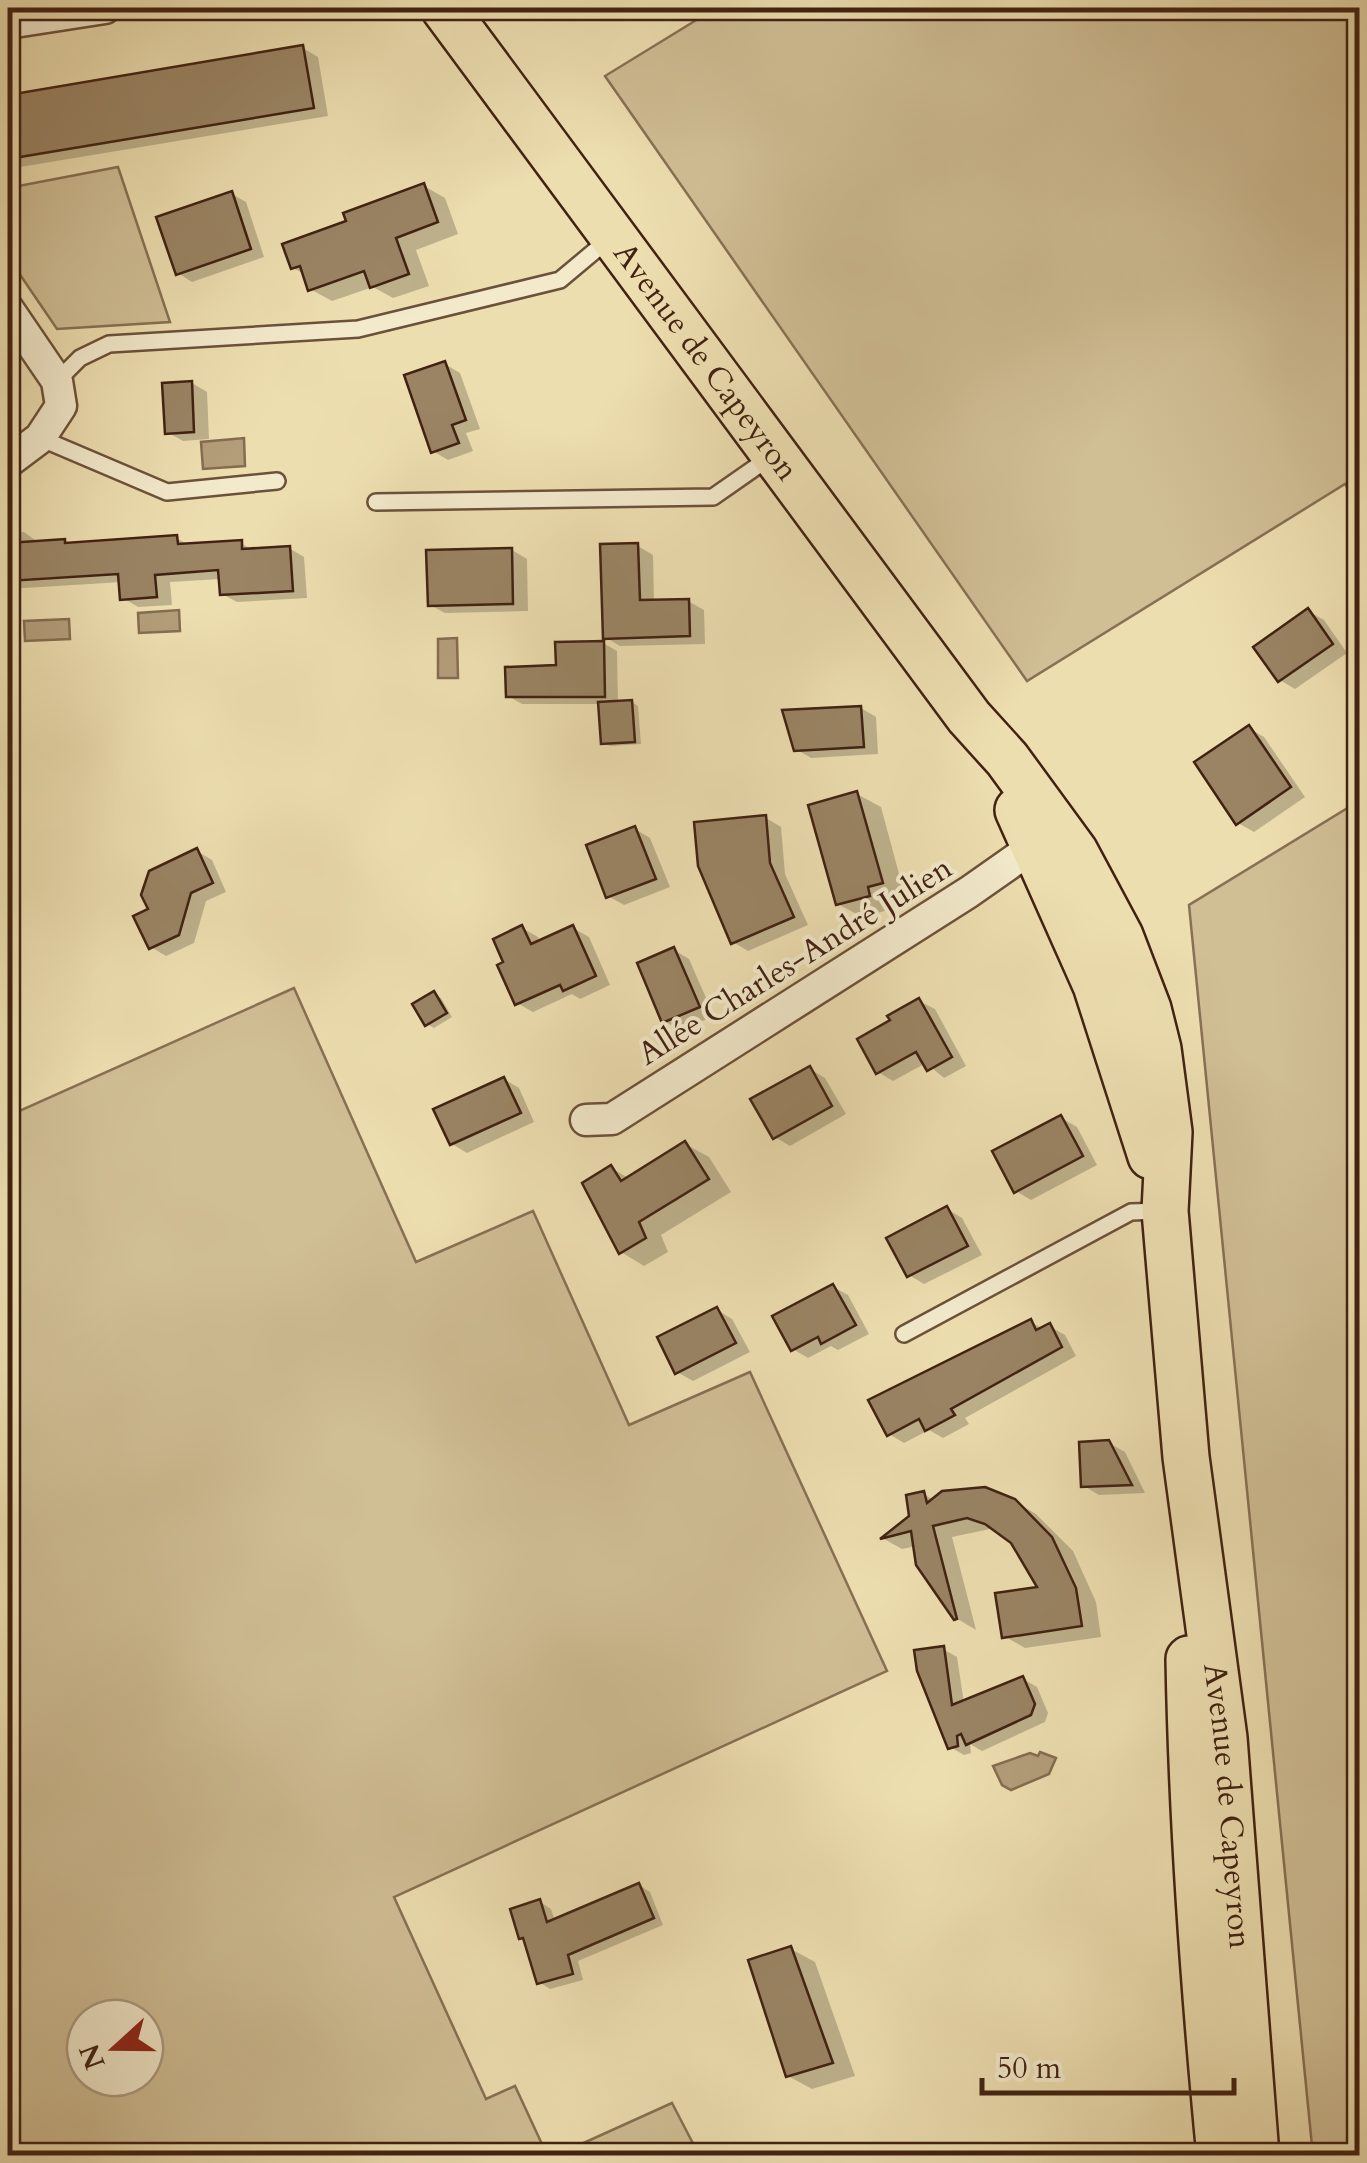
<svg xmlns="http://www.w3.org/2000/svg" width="1367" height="2163" font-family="Cardo,serif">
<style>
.green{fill:#d0be95;stroke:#887054;stroke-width:2.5;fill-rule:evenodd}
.water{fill:#b39e7a;stroke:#856c50;stroke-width:2.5}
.shadow{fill:#0003}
.building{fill:#9a8464;stroke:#412212;stroke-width:2.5}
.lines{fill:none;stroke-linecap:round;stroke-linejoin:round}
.service-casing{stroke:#6c513a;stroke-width:20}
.minor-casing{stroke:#6c513a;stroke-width:35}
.primary-casing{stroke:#412212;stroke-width:50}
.service{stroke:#f3eacc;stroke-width:15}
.minor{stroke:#f3eacc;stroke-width:30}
.primary{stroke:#eddeb0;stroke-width:45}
.labels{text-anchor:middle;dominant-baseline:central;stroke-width:8;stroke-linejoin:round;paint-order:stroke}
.street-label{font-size:32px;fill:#412212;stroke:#f3eacc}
</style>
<rect width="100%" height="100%" fill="#eddeb0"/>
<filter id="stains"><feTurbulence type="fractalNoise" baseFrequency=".002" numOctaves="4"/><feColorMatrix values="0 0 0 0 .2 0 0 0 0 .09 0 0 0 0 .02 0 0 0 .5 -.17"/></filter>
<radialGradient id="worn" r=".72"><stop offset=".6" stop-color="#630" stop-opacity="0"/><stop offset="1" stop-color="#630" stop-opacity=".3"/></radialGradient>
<g class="green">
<path d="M716 8H1359V505L1345 484 1027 681 605 76Z"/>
<path d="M118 167 170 322 57 329 8 257V188Z"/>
<path d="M1359 801 1360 2155 1313 2156 1189 905Z"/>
<path d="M294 988 416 1262 533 1211 629 1425 750 1372 887 1671 394 1897 486 2099 515 2086 547 2155H8V1116ZM85 2018H145V2078H85Z"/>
<path d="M672 2103 699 2155H557Z"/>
</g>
<g class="water">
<path d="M244 438 245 466 203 469 201 442Z"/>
<path d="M179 610 180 631 139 633 138 613Z"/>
<path d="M69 619 70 639 25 641 24 621Z"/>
<path d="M457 638 458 678H438V639Z"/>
<path d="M1040 1752 1056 1758 1049 1774 1011 1790 1002 1785 993 1766 1030 1753 1038 1756Z"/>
</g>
<g class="shadow">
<path d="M303 48 318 57 328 116 8 169V97Z"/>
<path d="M424 186 445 198 458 234 416 250 429 286 393 298 373 287 332 301 310 289 306 275 293 268 349 223Z"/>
<path d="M232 194 246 202 264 257 192 282 178 273Z"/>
<path d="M445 364 460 373 480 429 466 433 473 451 448 460 433 451Z"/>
<path d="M192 383 207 392 209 439 183 441 167 432Z"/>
<path d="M8 532H24L39 543 65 542 71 545 176 538 191 546 241 543 254 551 289 548 304 557 307 598 237 602 222 594 221 579 170 582 172 605 138 607 123 598 122 582 8 589Z"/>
<path d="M638 546 653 555 654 602 688 601 704 610 705 644 620 646 605 637Z"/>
<path d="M512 550 527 559 528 611 445 613 430 605Z"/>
<path d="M1308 611 1324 620 1347 653 1295 689 1280 680Z"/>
<path d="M603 643 617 651 618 703 632 702 638 706 641 744 610 746 603 742 601 704H522L508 696Z"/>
<path d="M861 708 876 717 878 754 811 758 796 749Z"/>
<path d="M1249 728 1264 737 1305 797 1254 832 1238 823Z"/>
<path d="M857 794 881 807 905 896 890 900 892 909 862 917 838 904Z"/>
<path d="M766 818 781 827 785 874 808 925 748 951 733 942Z"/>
<path d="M635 829 650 838 670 887 624 905 608 896Z"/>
<path d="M197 851 212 860 226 892 206 901 194 943 166 956 151 947 152 910Z"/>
<path d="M522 928 538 937 540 942 573 928 589 937 610 985 580 999 572 994 533 1012 517 1003 507 963Z"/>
<path d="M8 930 21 959 8 966Z"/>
<path d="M674 950 689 959 714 1016 680 1030 664 1021Z"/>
<path d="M434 994 441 998 452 1017 434 1028 427 1024Z"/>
<path d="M919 1001 935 1009 966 1066 944 1078 926 1063 893 1081 878 1072Z"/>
<path d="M810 1069 825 1078 846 1114 790 1146 775 1137Z"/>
<path d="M504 1079 519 1088 534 1122 467 1153 452 1144Z"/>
<path d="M1061 1118 1077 1127 1097 1165 1031 1200 1016 1191Z"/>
<path d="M685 1144 709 1157 731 1192 661 1235 668 1252 644 1266 621 1252 611 1168 630 1179Z"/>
<path d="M947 1209 962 1218 982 1255 924 1284 909 1275Z"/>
<path d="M833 1287 848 1295 869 1334 838 1350 831 1346 808 1358 793 1349Z"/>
<path d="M717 1310 732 1319 750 1352 693 1381 677 1372Z"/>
<path d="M1031 1322 1043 1329 1049 1326 1065 1335 1076 1356 965 1418 969 1424 943 1438 929 1430 904 1443 889 1434Z"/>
<path d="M1109 1443 1125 1452 1145 1493 1099 1495 1084 1486Z"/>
<path d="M923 1494 934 1500 1014 1501 1036 1514 1073 1551 1096 1602 1101 1637 1025 1648 1004 1636 1041 1589 1013 1542 990 1529 952 1537 976 1630 956 1618 916 1546 902 1549 884 1539 912 1517Z"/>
<path d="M943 1649 957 1657 964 1703 1023 1679 1037 1687 1048 1713 1045 1722 982 1751 970 1744 971 1753 964 1755 950 1747Z"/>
<path d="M639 1885 650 1892 663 1925 578 1961 583 1980 550 1989 539 1982 527 1941 521 1938 540 1902 551 1909 555 1921Z"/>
<path d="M791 1949 815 1962 855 2076 812 2089 788 2076Z"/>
</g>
<g class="building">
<path d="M303 45 314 108 8 159V95Z"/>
<path d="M424 183 438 222 396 238 409 274 370 288 364 271 308 291 300 266 291 269 282 244 346 221 343 213Z"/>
<path d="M232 191 251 249 176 275 156 217Z"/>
<path d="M445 361 466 420 452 425 459 443 431 453 404 375Z"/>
<path d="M192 381 194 432 165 434 162 383Z"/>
<path d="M177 535 178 544 242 540V549L290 546 293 591 220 595 218 570 155 575 157 597 120 600 118 574 8 581V543L65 539V543Z"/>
<path d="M638 543 640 600 689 599 690 636 603 639 600 544Z"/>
<path d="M512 548 513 604 428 606 426 550Z"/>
<path d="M1308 608 1333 644 1278 682 1253 647Z"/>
<path d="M604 641 605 697H506L505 667 556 665 555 642Z"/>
<path d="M632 700 635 742 601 744 598 702Z"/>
<path d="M861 706 864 747 794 751 782 710Z"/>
<path d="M1249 725 1291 787 1236 825 1194 762Z"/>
<path d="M857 791 883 883 868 887 870 896 836 905 808 805Z"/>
<path d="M766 815 770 863 794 917 731 944 698 866 694 822Z"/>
<path d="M635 826 656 879 606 898 586 845Z"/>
<path d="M197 848 213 883 191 893 179 935 149 949 133 916 148 909 141 895 149 871Z"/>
<path d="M522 925 531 944 573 925 596 976 563 991 560 985 515 1005 497 965 503 962 493 939Z"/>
<path d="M674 947 700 1007 662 1023 637 963Z"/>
<path d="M434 991 447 1013 425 1026 412 1004Z"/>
<path d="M919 998 952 1057 927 1071 916 1052 876 1074 857 1039 890 1020 887 1016Z"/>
<path d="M810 1066 832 1106 773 1139 750 1099Z"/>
<path d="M504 1077 521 1113 450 1145 433 1109Z"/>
<path d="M1061 1115 1083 1156 1014 1193 992 1151Z"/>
<path d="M685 1141 709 1179 639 1222 646 1238 619 1254 582 1183 611 1165 621 1181Z"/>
<path d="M947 1206 968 1246 907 1277 886 1238Z"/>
<path d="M833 1284 856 1325 821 1344 818 1337 791 1351 772 1316Z"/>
<path d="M717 1307 736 1343 675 1374 657 1337Z"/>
<path d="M1031 1319 1036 1330 1050 1323 1062 1347 951 1409 955 1415 925 1431 919 1419 887 1436 868 1400Z"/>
<path d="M1109 1440 1132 1485 1081 1487 1079 1442Z"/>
<path d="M985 1487 1015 1499 1052 1537 1076 1588 1082 1626 1002 1638 995 1593 1037 1587 1011 1543 985 1524 967 1518 933 1526 957 1619 954 1620 916 1565 911 1531 880 1539 909 1516 906 1495 924 1491 927 1503 942 1491Z"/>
<path d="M944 1646 952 1705 1023 1676 1035 1704 1031 1715 966 1745 961 1734 957 1736 958 1746 948 1749 917 1671 914 1650Z"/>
<path d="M639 1883 654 1918 568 1955 573 1974 537 1984 523 1938 519 1939 510 1909 540 1899 547 1922Z"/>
<path d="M791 1946 833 2063 786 2077 748 1960Z"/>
</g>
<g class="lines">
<g class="service-casing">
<g id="service">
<path d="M57 381 80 358 109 344 358 329 560 280 609 239"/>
<path d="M40 438 167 492 277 481"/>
<path d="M376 502 713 497 769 458"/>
<path d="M904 1334 1131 1212 1159 1211"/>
</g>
</g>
<g class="minor-casing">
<g id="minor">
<path d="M8 23 105 8"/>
<path d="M8 309 57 381 61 406 40 438 8 462"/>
<path d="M586 1120 612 1119 969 892 1036 845"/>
</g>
</g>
<g class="primary-casing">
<g id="primary">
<path id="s1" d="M444 8 969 717 1007 759 1075 852 1120 936 1148 1009 1158 1049 1169 1132 1165 1211 1186 1457 1224 1738 1256 2156"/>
<path d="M1018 810 1096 985 1151 1156"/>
<path d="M1189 1659C1192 1825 1204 1991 1220 2156"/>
</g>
</g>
<use href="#service" class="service"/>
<use href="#minor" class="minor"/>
<use href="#primary" class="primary"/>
</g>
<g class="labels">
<g class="street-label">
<text stroke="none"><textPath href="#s1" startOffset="440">Avenue de Capeyron</textPath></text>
<text transform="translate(795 961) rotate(-32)">Allée Charles-André Julien</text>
<text stroke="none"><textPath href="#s1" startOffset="2030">Avenue de Capeyron</textPath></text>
</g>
</g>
<rect width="1367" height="2163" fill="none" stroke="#eddeb0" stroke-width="40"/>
<rect x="10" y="10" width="1347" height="2143" fill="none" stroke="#412212" stroke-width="5"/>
<rect x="20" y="20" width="1327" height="2123" fill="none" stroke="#412212" stroke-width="2.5"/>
<g transform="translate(115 2048) rotate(249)"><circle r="48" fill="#f3eacc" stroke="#ac9a82" stroke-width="2.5"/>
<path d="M0-8L18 38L0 25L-18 38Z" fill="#8f2418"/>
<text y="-15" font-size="28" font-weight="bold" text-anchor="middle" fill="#412212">N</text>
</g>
<path d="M982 2078v15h252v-15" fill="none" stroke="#412212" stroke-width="5"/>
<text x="997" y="2078" font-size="30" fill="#412212" stroke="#f3eacc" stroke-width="8" paint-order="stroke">50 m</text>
<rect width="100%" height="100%" filter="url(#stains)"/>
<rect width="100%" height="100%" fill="url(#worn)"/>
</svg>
